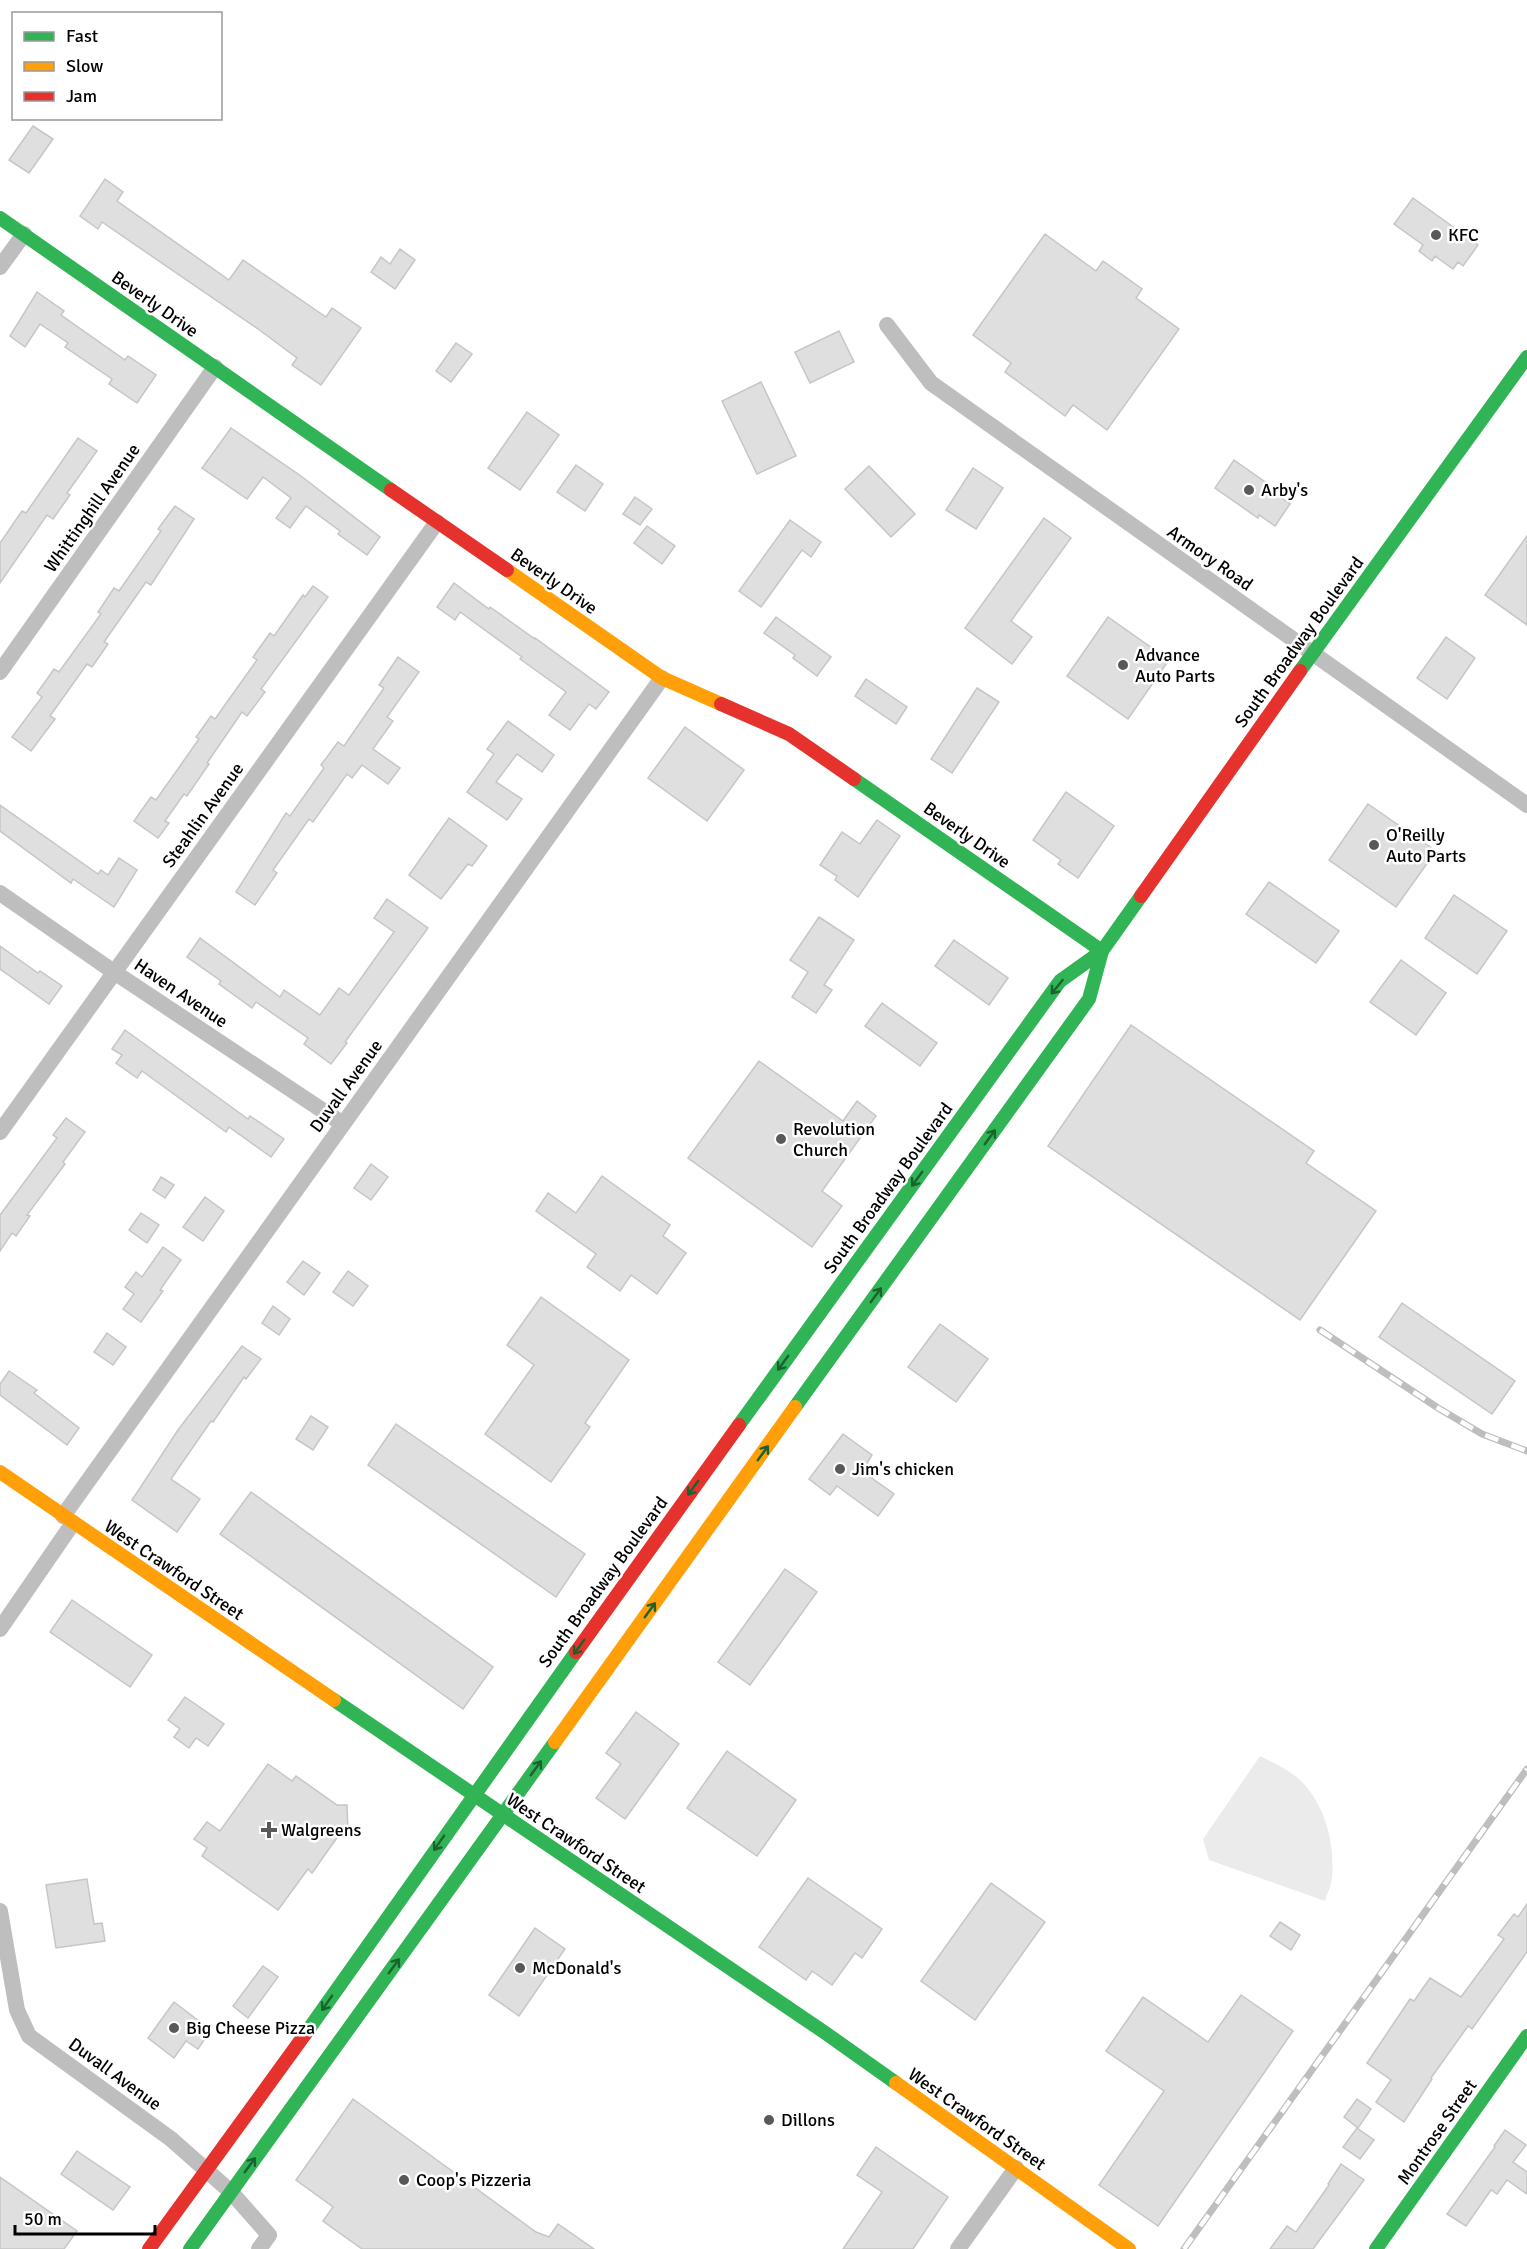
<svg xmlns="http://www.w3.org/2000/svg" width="1527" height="2249" font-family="Signika,sans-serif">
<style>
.green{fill:#ebebeb}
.building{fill:#dfdfdf;stroke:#c6c6c6;stroke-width:1.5}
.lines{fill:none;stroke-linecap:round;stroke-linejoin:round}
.street{stroke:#bebebe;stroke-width:16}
.fast{stroke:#30b455;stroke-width:14}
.slow{stroke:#ff9f0a;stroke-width:14}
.jam{stroke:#e5322d;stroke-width:14}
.rail-casing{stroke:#bebebe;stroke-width:7}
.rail{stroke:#fff;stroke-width:4.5;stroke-dasharray:14;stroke-linecap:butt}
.oneway{stroke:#1a632f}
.poi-dot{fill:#595959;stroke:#fff;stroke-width:2}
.labels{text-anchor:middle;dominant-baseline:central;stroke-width:5;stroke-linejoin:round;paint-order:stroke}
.poi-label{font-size:18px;fill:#000;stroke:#fff;text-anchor:start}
.street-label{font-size:18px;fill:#000;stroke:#fff}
</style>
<rect width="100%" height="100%" fill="#fff"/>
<path class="green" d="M1260 1756C1274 1763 1292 1771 1303 1783 1326 1807 1335 1846 1332 1878 1331 1886 1327 1894 1325 1901L1209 1860 1203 1839Z"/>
<g class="building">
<path d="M33 126 53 139 29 173 9 160Z"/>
<path d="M105 179 123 192 117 201 229 280 243 260 326 317 332 308 361 328 321 385 292 365 297 358 258 329 102 222 98 229 80 216Z"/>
<path d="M1413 198 1478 245 1463 266 1458 262 1453 269 1435 256 1432 261 1419 251 1423 245 1394 224Z"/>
<path d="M1045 234 1096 271 1103 261 1142 289 1136 298 1179 329 1107 430 1073 405 1065 416 1005 372 1011 363 973 335Z"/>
<path d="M400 249 415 260 395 289 371 272 381 257 390 264Z"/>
<path d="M37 292 64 311 61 315 125 360 128 356 156 375 137 403 109 384 112 379 65 347 68 343 40 324 25 347 10 336Z"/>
<path d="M839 331 854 362 810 383 795 352Z"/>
<path d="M456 343 472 354 451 382 436 371Z"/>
<path d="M761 382 796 456 757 474 722 401Z"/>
<path d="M527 412 559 435 520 490 488 468Z"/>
<path d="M231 428 301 476 380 537 367 555 338 534 340 531 306 506 290 528 276 518 291 498 263 477 247 499 202 468Z"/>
<path d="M78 438 97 451 67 493 70 495 53 519 47 515 0 583V543L22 511 26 513Z"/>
<path d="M1234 460 1278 491 1276 494 1290 504 1275 526 1259 515 1258 518 1215 488Z"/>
<path d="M576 465 603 484 585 511 557 492Z"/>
<path d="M869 466 915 514 891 537 845 489Z"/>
<path d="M973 468 1003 488 976 529 946 510Z"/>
<path d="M635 497 652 509 640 525 623 514Z"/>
<path d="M175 506 194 519 151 585 146 582 104 642 108 644 92 667 87 664 50 716 55 719 31 751 12 737 42 697 37 693 54 669 59 672 101 614 98 612 114 588 119 591 161 531 158 529Z"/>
<path d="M1044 518 1071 538 1011 621 1032 637 1012 664 965 628Z"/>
<path d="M790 520 821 542 811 557 802 550 761 607 739 591Z"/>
<path d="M647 526 675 546 662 564 634 543Z"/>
<path d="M1527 536V625L1485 595Z"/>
<path d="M454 583 489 609 490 607 535 639V638L609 692 596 709 589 704 570 730 549 715 566 692 520 659 522 657 460 612 455 620 437 607Z"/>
<path d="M313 586 328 597 261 689 265 692 247 716 242 712 207 763 209 764 187 796 184 794 165 821 169 823 158 838 134 821 151 797 156 800 199 739 196 737 211 716 215 719 257 660 253 657 270 633 274 636 303 595 305 597Z"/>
<path d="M776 617 831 657 817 676 793 658 795 655 764 633Z"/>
<path d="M1108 617 1169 660 1128 719 1067 676Z"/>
<path d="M1446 637 1475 658 1447 699 1417 678Z"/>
<path d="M398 657 419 672 387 717 393 721 373 749 400 768 388 784 362 765 352 778 347 774 313 822 309 819 273 870 277 873 255 905 236 892 286 813 290 816 324 768 321 765 338 742 344 746 384 688 379 685Z"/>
<path d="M866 679 907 707 896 724 855 696Z"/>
<path d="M977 688 999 702 952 773 931 759Z"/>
<path d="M508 721 554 755 542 772 517 754 496 782 522 799 507 820 467 792 494 754 487 749Z"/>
<path d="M685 727 744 770 707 821 648 778Z"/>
<path d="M1066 792 1114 826 1078 878 1058 864 1061 860 1033 840Z"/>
<path d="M1368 804 1436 851 1396 907 1329 860Z"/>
<path d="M0 805 98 874 101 870 108 875 119 858 137 870 114 907 73 879 71 883 0 831Z"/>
<path d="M449 818 487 846 472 866 468 864 441 899 409 875Z"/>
<path d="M877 820 900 836 858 897 835 880 837 876 820 865 842 832 860 844Z"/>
<path d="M1269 882 1339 931 1316 963 1246 914Z"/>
<path d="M1454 895 1507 931 1477 974 1425 938Z"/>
<path d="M387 899 428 928 345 1042 347 1043 331 1064 304 1044 308 1038 256 1002 252 1008 219 984 221 981 187 957 200 938 280 997 284 990 320 1015 339 988 349 995 394 932 374 918Z"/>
<path d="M819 917 854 940 824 985 832 990 816 1013 792 997 808 972 790 960Z"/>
<path d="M954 940 1008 978 989 1005 935 966Z"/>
<path d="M0 946 38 973 40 971 62 986 49 1004 0 969Z"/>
<path d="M1401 960 1446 993 1416 1035 1370 1002Z"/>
<path d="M882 1003 937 1043 920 1066 865 1026Z"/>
<path d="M1131 1025 1314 1151 1306 1163 1376 1211 1300 1320 1048 1146Z"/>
<path d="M125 1030 248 1119 250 1116 284 1139 271 1157 229 1127 226 1132 142 1071 137 1078 116 1063 122 1055 112 1049Z"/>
<path d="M759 1061 843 1121 857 1101 876 1116 822 1191 842 1206 812 1247 688 1158Z"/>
<path d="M66 1118 85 1132 63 1162 65 1164 27 1215 30 1216 16 1236 12 1233 0 1251V1215L57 1138 53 1135Z"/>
<path d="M371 1164 388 1177 371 1200 354 1188Z"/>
<path d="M602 1176 670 1225 663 1236 686 1253 657 1294 631 1275 620 1291 587 1267 596 1254 536 1211 548 1193 576 1213Z"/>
<path d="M161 1177 174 1185 165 1198 153 1190Z"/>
<path d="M205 1197 224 1211 203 1241 183 1227Z"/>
<path d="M141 1213 159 1225 147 1243 129 1230Z"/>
<path d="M163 1247 181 1260 160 1290 163 1291 141 1322 123 1309 134 1294 125 1287 136 1272 142 1277Z"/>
<path d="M303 1261 320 1273 304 1295 287 1282Z"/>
<path d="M348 1271 368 1286 353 1306 333 1292Z"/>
<path d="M541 1297 629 1360 585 1423 590 1427 551 1482 485 1434 534 1365 507 1345Z"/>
<path d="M1402 1303 1515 1381 1492 1414 1379 1337Z"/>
<path d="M273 1306 290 1319 279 1335 262 1323Z"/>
<path d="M940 1324 988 1359 956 1402 908 1367Z"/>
<path d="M107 1333 126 1347 113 1365 94 1352Z"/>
<path d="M242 1346 261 1359 246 1379 244 1377 213 1422 211 1421 171 1479 200 1499 177 1532 132 1500 178 1430Z"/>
<path d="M9 1371 37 1390 34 1393 79 1428 67 1445 0 1395V1384Z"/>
<path d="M311 1416 328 1427 313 1450 296 1439Z"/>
<path d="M396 1424 585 1554 556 1597 368 1465Z"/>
<path d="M843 1434 872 1455 867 1463 874 1468 869 1476 894 1494 878 1516 837 1486 830 1495 809 1479Z"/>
<path d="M251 1492 493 1667 463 1709 220 1534Z"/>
<path d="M785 1569 817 1592 750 1685 718 1662Z"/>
<path d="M72 1600 152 1655 130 1687 50 1632Z"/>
<path d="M185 1697 224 1724 208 1746 196 1738 189 1748 174 1737 180 1729 168 1720Z"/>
<path d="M636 1712 679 1744 625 1819 596 1798 621 1764 606 1753Z"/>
<path d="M727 1751 796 1800 757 1856 687 1808Z"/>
<path d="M268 1764 292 1781 296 1776 337 1805H347L348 1831 341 1832 312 1873 308 1869 278 1910 202 1856 207 1848 194 1839 207 1822 220 1831Z"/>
<path d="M808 1878 882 1929 862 1958 855 1953 832 1985 812 1971 806 1980 759 1947Z"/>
<path d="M87 1879 94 1924 102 1923 105 1941 56 1948 46 1885Z"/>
<path d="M991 1883 1045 1922 975 2020 921 1981Z"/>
<path d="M1527 1904V1952L1472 2029 1468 2026 1431 2078 1432 2079 1404 2122 1376 2102 1391 2080 1367 2063 1410 1999 1414 2001 1430 1978 1461 1997 1504 1939 1498 1935 1514 1914 1518 1917Z"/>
<path d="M1280 1922 1300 1935 1291 1950 1270 1936Z"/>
<path d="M535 1928 565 1949 519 2016 489 1995Z"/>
<path d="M263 1966 278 1977 248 2018 233 2006Z"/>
<path d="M1241 1995 1293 2031 1158 2226 1099 2185 1164 2091 1106 2051 1143 1997 1208 2042Z"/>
<path d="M174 2002 203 2024 200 2027 209 2033 198 2049 186 2041 174 2058 148 2038Z"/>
<path d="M353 2099 536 2232 549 2237 558 2224 594 2249H362L323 2221 333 2207 296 2180Z"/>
<path d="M1357 2099 1371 2109 1358 2128 1344 2117Z"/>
<path d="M1357 2128 1374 2140 1360 2159 1343 2147Z"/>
<path d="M1505 2130 1526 2145 1513 2162 1527 2172V2194L1507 2180 1497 2194 1491 2190 1466 2226 1447 2214 1495 2147 1494 2146Z"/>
<path d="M876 2147 948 2197 913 2249H843L882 2192 857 2175Z"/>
<path d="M77 2151 130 2187 113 2210 61 2174Z"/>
<path d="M1341 2164 1364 2180 1313 2249H1270L1287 2226 1296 2232 1329 2185 1328 2184Z"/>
<path d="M0 2177 77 2231 64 2249H0Z"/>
</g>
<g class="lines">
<g class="street">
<path d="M0 267 24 234"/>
<path d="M887 325 931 383 1527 805"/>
<path d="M0 672 215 367"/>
<path d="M0 893 114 972 343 1124"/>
<path d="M0 1132 437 522"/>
<path d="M63 1516 662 678"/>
<path d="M0 1629 73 1523"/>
<path d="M0 1911 17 2010 29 2036 171 2139 231 2192 269 2235 259 2249"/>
<path d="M958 2249 1016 2168"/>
</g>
<g class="fast">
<path d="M0 218 391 490"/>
<path d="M1300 671 1527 357"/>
<path d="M854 779 1102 951"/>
<path d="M795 1407 1089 999 1102 951"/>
<path d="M739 1425 1060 981 1102 951 1141 896"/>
<path d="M334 1700 824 2032 896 2083"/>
<path d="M306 2033 576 1652"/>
<path d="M190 2249 555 1742"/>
<path d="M1376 2249 1527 2036"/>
</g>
<g class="slow">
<path d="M507 570 662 678 721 704"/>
<path d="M0 1472 334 1700"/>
<path d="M555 1742 795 1407"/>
<path d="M896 2083 1129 2249"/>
</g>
<g class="jam">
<path d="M391 490 507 570"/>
<path d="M721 704 789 734 854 779"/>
<path d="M1141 896 1300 671"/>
<path d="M576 1652 739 1425"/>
<path d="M149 2249 306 2033"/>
</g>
<g class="rail-casing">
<g id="rail">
<path d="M1320 1330 1438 1408 1482 1434 1527 1451"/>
<path d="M1184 2249 1527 1769"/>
</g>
</g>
<use href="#rail" class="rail"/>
</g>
<defs><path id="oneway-shaft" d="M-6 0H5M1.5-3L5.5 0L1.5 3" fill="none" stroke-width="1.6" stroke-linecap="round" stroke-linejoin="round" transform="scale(1.5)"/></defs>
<g class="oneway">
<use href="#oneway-shaft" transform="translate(1057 987) rotate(129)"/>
<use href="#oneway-shaft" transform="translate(990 1137) rotate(-54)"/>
<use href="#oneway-shaft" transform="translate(917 1179) rotate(126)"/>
<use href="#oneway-shaft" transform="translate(876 1295) rotate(-54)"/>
<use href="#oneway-shaft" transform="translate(783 1363) rotate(126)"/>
<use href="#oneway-shaft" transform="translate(763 1453) rotate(-54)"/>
<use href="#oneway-shaft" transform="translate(693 1488) rotate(126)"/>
<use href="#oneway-shaft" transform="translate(650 1610) rotate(-54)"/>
<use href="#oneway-shaft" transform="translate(579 1647) rotate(126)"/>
<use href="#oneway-shaft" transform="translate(536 1768) rotate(-54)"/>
<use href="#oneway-shaft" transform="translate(439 1843) rotate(125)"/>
<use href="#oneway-shaft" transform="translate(394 1966) rotate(-54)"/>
<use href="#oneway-shaft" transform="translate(327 2003) rotate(125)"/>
<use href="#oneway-shaft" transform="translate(250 2165) rotate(-54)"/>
</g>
<g class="poi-dot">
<circle cx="1436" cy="235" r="6"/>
<circle cx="1249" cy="490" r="6"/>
<circle cx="1123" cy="665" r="6"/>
<circle cx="1374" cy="845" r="6"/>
<circle cx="781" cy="1139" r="6"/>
<circle cx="840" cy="1469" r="6"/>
<path d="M266 1821h6v6h6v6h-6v6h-6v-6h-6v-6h6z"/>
<circle cx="520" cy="1968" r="6"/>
<circle cx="174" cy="2028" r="6"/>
<circle cx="769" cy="2120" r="6"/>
<circle cx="404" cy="2180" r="6"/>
</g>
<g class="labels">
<g class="poi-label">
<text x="1448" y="235">KFC</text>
<text x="1261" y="490">Arby's</text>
<text x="1135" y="655">Advance<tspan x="1135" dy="21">Auto Parts</tspan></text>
<text x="1386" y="835">O'Reilly<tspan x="1386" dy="21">Auto Parts</tspan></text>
<text x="793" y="1129">Revolution<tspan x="793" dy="21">Church</tspan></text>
<text x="852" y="1469">Jim's chicken</text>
<text x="281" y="1830">Walgreens</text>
<text x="532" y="1968">McDonald's</text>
<text x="186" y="2028">Big Cheese Pizza</text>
<text x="781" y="2120">Dillons</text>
<text x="416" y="2180">Coop's Pizzeria</text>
</g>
<g class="street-label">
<text transform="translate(155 304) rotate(35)">Beverly Drive</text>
<text transform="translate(92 508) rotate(-55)">Whittinghill Avenue</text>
<text transform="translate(1210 558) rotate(35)">Armory Road</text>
<text transform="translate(554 581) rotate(35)">Beverly Drive</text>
<text transform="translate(1299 642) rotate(-54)">South Broadway Boulevard</text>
<text transform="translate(203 815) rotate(-54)">Steahlin Avenue</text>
<text transform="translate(967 835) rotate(35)">Beverly Drive</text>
<text transform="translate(181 993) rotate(34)">Haven Avenue</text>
<text transform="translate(346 1086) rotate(-54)">Duvall Avenue</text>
<text transform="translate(888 1188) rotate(-54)">South Broadway Boulevard</text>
<text transform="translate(174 1570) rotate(34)">West Crawford Street</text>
<text transform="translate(603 1582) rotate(-54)">South Broadway Boulevard</text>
<text transform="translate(576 1843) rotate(34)">West Crawford Street</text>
<text transform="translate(115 2074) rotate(36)">Duvall Avenue</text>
<text transform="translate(977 2119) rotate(35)">West Crawford Street</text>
<text transform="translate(1437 2132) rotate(-55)">Montrose Street</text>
</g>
</g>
<rect x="12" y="12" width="210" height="108" fill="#ffffff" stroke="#999999" stroke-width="1.5"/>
<rect x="24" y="32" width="30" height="9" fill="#30b455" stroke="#999999" stroke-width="1.5"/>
<text x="66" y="42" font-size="18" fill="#000000">Fast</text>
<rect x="24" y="62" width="30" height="9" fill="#ff9f0a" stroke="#999999" stroke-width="1.5"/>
<text x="66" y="72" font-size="18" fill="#000000">Slow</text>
<rect x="24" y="92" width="30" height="9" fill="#e5322d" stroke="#999999" stroke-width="1.5"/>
<text x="66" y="102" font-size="18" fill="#000000">Jam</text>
<path d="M15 2225v9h140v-9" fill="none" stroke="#000000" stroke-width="3"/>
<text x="24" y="2225" font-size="18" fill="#000000" stroke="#ffffff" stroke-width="4.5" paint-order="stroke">50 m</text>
</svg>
